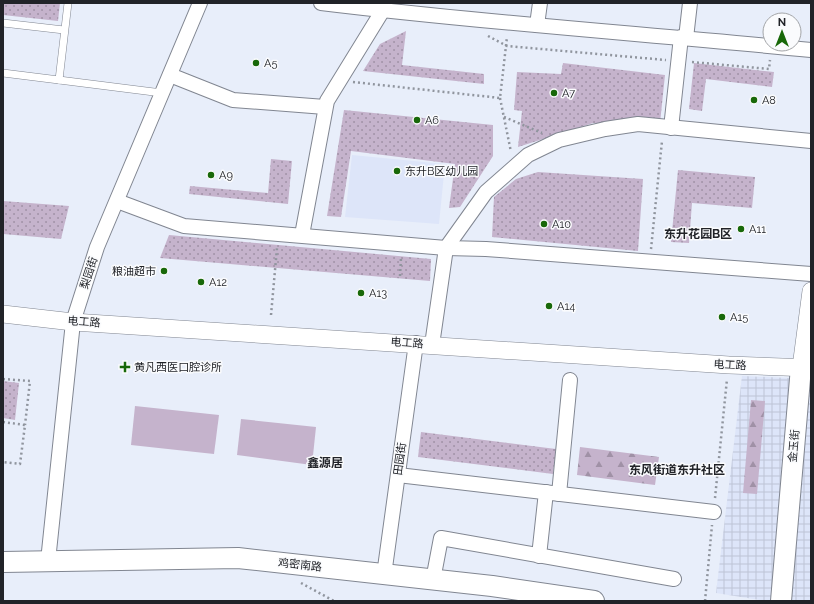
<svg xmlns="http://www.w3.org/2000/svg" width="814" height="604" font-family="Raleway,'Noto Sans SC',sans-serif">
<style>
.built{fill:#dde5f9}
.industrial{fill:url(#industrial-grid)}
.grass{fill:#c5b3cc}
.forest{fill:url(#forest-firs)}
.park{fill:url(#park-dots)}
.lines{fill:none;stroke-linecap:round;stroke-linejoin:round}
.service-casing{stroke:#818691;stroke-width:8}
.minor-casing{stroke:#818691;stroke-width:16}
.tertiary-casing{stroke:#818691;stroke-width:18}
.secondary-casing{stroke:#818691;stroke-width:22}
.path{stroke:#90959e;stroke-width:2.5;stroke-dasharray:2 3;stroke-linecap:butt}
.service{stroke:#fff;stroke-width:7}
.minor{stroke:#fff;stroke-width:14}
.tertiary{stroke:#fff;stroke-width:17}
.secondary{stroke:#fff;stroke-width:20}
.poi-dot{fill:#186809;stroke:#fafbfd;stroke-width:1.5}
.labels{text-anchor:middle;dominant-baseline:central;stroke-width:3;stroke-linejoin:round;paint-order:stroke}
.poi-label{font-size:11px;fill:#212328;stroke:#fafbfd;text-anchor:start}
.street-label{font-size:11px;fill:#212328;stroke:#fafbfd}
.neighbourhood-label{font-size:12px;font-weight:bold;fill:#212328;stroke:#fafbfd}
</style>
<defs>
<pattern id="industrial-grid" width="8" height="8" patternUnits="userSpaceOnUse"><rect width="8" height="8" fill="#dde5f9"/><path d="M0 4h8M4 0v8" fill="none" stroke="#bdc4d5"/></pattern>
<pattern id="forest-firs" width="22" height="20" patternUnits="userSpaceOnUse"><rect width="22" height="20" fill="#c5b3cc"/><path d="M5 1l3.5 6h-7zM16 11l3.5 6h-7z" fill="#a091a6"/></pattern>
<pattern id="park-dots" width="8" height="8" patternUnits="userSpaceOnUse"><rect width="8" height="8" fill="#c5b3cc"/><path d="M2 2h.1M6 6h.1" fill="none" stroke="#a091a6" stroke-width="1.8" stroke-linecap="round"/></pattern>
</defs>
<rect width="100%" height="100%" fill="#e8eefa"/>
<path class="built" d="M352 155 445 164 439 224 345 217Z"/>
<path class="industrial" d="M742 376 811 379V601H765L716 593Z"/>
<g class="grass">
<path d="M135 406 219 415 214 454 131 445Z"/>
<path d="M241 419 316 427 312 465 237 455Z"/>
</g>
<g class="forest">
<path d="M751 400 765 401 757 494 743 493Z"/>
<path d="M580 447 659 457 655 485 577 475Z"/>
</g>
<g class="park">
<path d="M3 3H60L58 21 3 15Z"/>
<path d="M406 31 402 65 484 74V84L363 71 380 44Z"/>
<path d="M563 63 665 75 660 123H593L518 147 522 111 514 110 517 72 561 74Z"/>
<path d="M694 63 774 72 772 87 706 79 702 111 689 109Z"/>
<path d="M344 110 493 125V156L460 207 449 208 455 164 351 151 341 217 327 216Z"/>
<path d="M271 159 292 161 288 204 189 194 190 186 268 193Z"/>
<path d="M678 170 755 177 752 208 692 203 689 243 671 242Z"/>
<path d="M538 172 643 179 638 251 492 237 494 197 516 179Z"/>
<path d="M3 201 69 206 61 239 3 234Z"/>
<path d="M169 235 431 259 430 281 160 258Z"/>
<path d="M3 381 19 383 15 420 3 418Z"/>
<path d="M421 432 556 449 553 474 418 457Z"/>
</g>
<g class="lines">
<g class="service-casing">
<g id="service">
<path d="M68 3 59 80 162 93"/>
<path d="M3 23 64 30"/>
<path d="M3 73 59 80"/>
</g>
</g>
<g class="minor-casing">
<g id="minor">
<path d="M321 3C484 23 648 34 811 50"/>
<path d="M537 25 540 3"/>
<path d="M686 38 690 3"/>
<path d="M170 75 233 100 325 107"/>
<path d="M671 128 681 37"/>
<path d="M117 201 184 226 446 248 486 249 811 274"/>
<path d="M302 235 327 101 383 10 385 3"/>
<path d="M432 345 446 248 486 192 528 155 559 140 605 129 638 124 811 141"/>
<path d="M398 475 714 512"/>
<path d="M559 494 570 380"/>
<path d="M539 556 546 492"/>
<path d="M48 561 73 322 97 247 200 3"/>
<path d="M384 575 416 343"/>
<path d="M433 580 441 538 674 579"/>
</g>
</g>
<g class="tertiary-casing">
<g id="tertiary">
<path d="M3 314 73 322 729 365 811 368"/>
<path d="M801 367 811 291"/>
</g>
</g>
<g class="secondary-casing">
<g id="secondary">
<path d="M3 562 238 558 492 586 594 601"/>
<path d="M781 601 801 367"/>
</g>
</g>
<g class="path">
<path d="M488 36 507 46 666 60"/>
<path d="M692 62 769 69 770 60"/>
<path d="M353 82 500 98 507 37"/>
<path d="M500 98 511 152"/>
<path d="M504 117 542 133"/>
<path d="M651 249 662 141"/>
<path d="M400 276 401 258"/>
<path d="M271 315 277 248"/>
<path d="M3 379 30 381 25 425"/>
<path d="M3 422 25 425 20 464 3 462"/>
<path d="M715 498 727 379"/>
<path d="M301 583 334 601"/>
<path d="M705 601 712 525"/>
</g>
<use href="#service" class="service"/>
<use href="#minor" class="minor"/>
<use href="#tertiary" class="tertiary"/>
<use href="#secondary" class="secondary"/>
</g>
<g class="poi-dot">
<circle cx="256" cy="63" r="4"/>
<circle cx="554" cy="93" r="4"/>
<circle cx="754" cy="100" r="4"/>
<circle cx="417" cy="120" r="4"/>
<circle cx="397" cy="171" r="4"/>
<circle cx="211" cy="175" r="4"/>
<circle cx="544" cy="224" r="4"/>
<circle cx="741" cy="229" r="4"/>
<circle cx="164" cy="271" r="4"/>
<circle cx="201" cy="282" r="4"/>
<circle cx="361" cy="293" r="4"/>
<circle cx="549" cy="306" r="4"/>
<circle cx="722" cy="317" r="4"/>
<path d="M123 361h4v4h4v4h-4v4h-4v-4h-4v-4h4z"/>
</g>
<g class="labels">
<g class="poi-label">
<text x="264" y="63">A5</text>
<text x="562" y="93">A7</text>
<text x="762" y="100">A8</text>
<text x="425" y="120">A6</text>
<text x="405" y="171">东升B区幼儿园</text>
<text x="219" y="175">A9</text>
<text x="552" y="224">A10</text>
<text x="749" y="229">A11</text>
<text x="156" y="271" text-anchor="end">粮油超市</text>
<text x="209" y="282">A12</text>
<text x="369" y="293">A13</text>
<text x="557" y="306">A14</text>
<text x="730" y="317">A15</text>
<text x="134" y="367">黄凡西医口腔诊所</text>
</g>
<g class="street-label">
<text transform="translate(89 273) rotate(-72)">梨园街</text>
<text transform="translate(84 322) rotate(4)">电工路</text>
<text transform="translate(407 343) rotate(4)">电工路</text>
<text transform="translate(730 365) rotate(3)">电工路</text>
<text transform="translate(794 446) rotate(-85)">金玉街</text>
<text transform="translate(400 459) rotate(-82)">田园街</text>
<text transform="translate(300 565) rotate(6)">鸡密南路</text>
</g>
<g class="neighbourhood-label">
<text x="698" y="234">东升花园B区</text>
<text x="325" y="463">鑫源居</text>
<text x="677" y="470">东风街道东升社区</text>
</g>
</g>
<rect width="814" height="604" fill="none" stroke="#212328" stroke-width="8"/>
<g transform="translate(782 32)"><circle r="19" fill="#fafbfd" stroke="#a3a5a8"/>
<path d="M0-3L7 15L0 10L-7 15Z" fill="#186809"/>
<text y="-6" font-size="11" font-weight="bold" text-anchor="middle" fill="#212328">N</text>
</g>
</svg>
